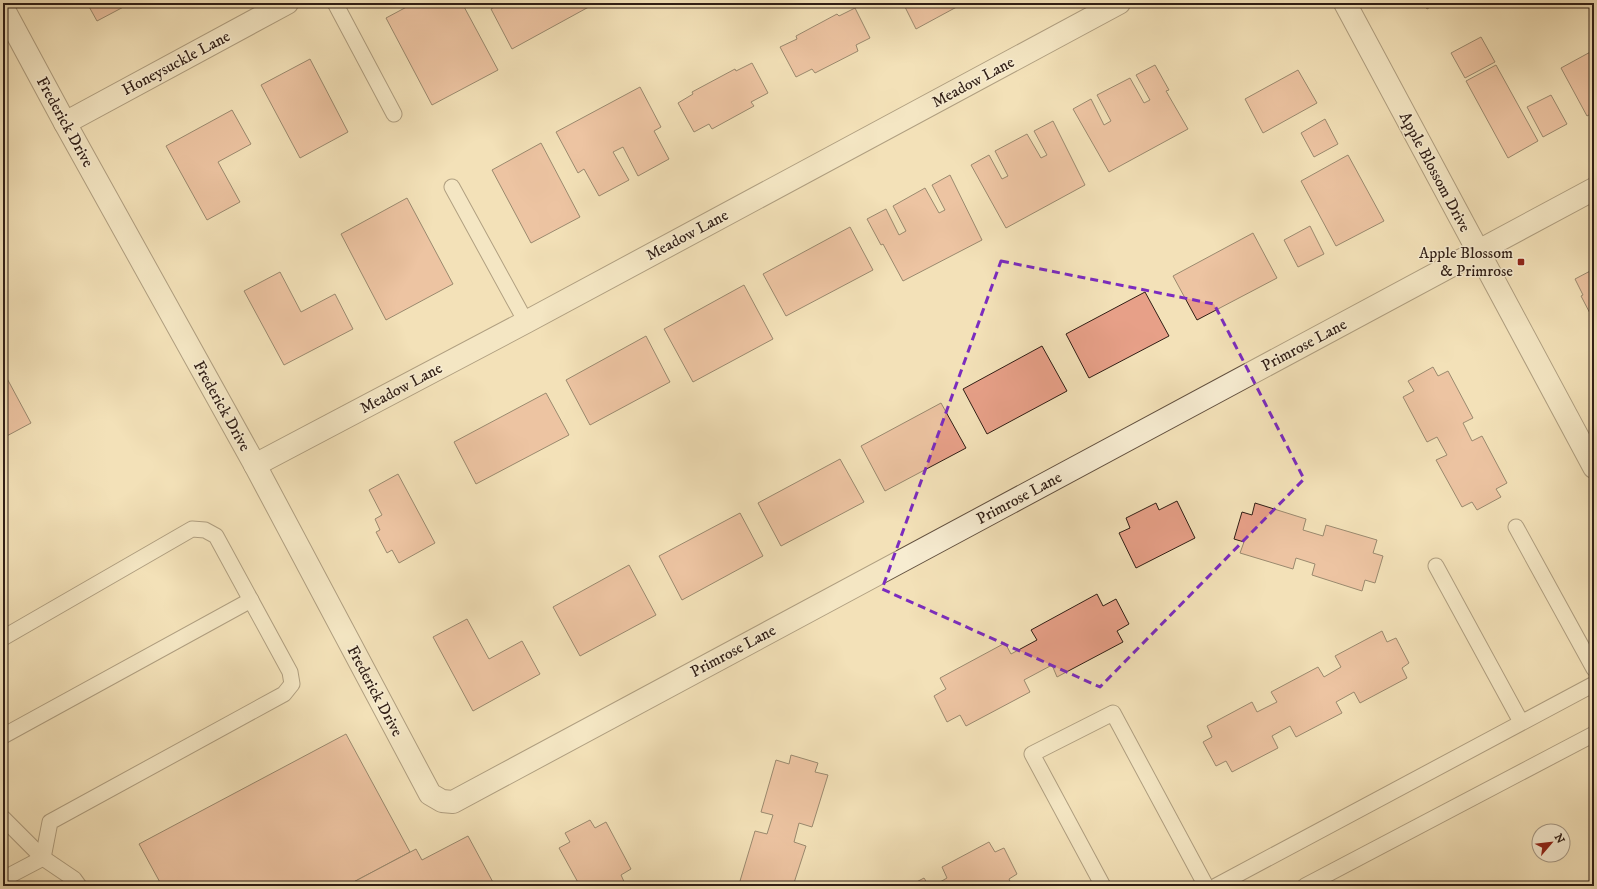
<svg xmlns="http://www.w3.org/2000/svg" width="1597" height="889" font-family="'IM FELL DW Pica',serif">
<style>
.building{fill:#e7a088;stroke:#301e15}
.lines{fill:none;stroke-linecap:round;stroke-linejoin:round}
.lane-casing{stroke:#614f3e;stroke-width:17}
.street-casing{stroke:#614f3e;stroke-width:24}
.lane{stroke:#f7ecd1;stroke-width:15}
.street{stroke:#f7ecd1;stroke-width:22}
.marked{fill:none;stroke:#7b2cbf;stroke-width:3;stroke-dasharray:8 5;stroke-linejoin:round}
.poi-dot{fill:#8f2418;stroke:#f7ecd1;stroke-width:1.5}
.labels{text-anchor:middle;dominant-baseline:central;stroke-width:3;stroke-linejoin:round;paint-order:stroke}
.street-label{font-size:16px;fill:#301e15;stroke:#f7ecd1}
.poi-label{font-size:16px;fill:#301e15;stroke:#f7ecd1;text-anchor:end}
</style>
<rect width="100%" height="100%" fill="#f3e1b8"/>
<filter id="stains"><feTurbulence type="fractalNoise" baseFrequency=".005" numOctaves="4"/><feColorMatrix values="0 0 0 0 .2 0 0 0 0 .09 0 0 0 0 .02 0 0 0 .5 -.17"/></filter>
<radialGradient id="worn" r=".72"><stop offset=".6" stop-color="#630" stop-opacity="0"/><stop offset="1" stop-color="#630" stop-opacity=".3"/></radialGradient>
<g class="building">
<path d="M87 3H131L97 21Z"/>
<path d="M414 3H462L498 70 432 105 386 18Z"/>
<path d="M497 3H596L512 49 491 9 498 5Z"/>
<path d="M903 3H964L916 29Z"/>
<path d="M1423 3H1437L1427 9Z"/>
<path d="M855 8 870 38 856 45 858 51 815 73 812 69 796 77 780 47 797 39 796 36 837 14 839 16Z"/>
<path d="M1481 37 1495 62 1465 78 1451 53Z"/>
<path d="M1594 50V112L1587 116 1561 68Z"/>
<path d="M310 59 348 132 300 158 261 85Z"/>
<path d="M752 63 768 93 751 102 754 106 712 129 709 124 694 132 678 103 693 94 692 92 735 69 736 71Z"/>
<path d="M1155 65 1169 90 1166 91 1188 129 1109 172 1073 109 1091 99 1104 125 1111 121 1097 95 1130 78 1144 103 1150 100 1136 75Z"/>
<path d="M1496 65 1538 141 1508 158 1466 81Z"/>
<path d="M1298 70 1317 103 1263 133 1245 99Z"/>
<path d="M640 87 661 127 654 131 669 159 638 176 623 147 613 152 629 180 599 196 584 169 578 173 556 132Z"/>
<path d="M1551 95 1567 124 1543 137 1527 107Z"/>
<path d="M232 110 251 144 218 162 240 202 207 220 166 146Z"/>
<path d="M1325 119 1338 144 1314 157 1301 133Z"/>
<path d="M1053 121 1085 185 1006 228 971 165 989 155 1002 179 1008 176 995 151 1027 134 1041 158 1047 155 1034 131Z"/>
<path d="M541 143 580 217 531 243 492 170Z"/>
<path d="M1348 155 1384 221 1336 246 1301 181Z"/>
<path d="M950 175 982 240 903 281 883 244 881 245 867 219 886 209 899 235 906 231 893 206 925 188 939 213 945 210 932 185Z"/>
<path d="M407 198 453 284 386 320 341 234Z"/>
<path d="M1310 226 1324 254 1298 267 1284 240Z"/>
<path d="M850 227 873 270 786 316 763 274Z"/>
<path d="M1253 233 1277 278 1197 320 1173 276Z"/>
<path d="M1594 269V321L1581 296 1583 295 1575 279Z"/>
<path d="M280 272 301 312 335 294 353 329 284 365 244 291Z"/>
<path d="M744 285 773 339 693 382 664 329Z"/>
<path d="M1145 292 1169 336 1089 378 1066 334Z"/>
<path d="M646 336 670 382 590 425 566 380Z"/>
<path d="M1042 346 1067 391 987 434 963 389Z"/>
<path d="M1433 367 1438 376 1448 371 1473 418 1463 423 1472 441 1482 436 1507 483 1496 489 1501 497 1477 510 1472 502 1462 507 1436 460 1447 455 1437 437 1427 442 1403 397 1414 391 1408 381Z"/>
<path d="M3 371 31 423 3 438Z"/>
<path d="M546 393 569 435 476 484 454 442Z"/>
<path d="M941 403 966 448 885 491 861 446Z"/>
<path d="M840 459 864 502 781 546 758 503Z"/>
<path d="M398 474 435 543 399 563 392 550 387 553 376 532 380 530 375 519 382 515 369 490Z"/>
<path d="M1177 501 1195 538 1136 568 1119 533 1130 528 1126 518 1156 503 1159 510Z"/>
<path d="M1255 503 1306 519 1303 530 1323 536 1326 525 1377 540 1373 553 1383 556 1375 583 1365 580 1362 591 1312 575 1315 564 1296 558 1293 569 1240 553 1244 542 1234 539 1242 512 1252 515Z"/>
<path d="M740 513 763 556 682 600 659 556Z"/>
<path d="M629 565 656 615 580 656 553 607Z"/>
<path d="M1097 594 1103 606 1116 599 1129 624 1117 631 1123 642 1057 677 1052 665 1024 680 1030 692 966 726 960 715 947 722 934 696 946 689 940 678 1005 643 1011 654 1037 640 1031 630Z"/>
<path d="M467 619 489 659 522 641 540 674 473 711 433 637Z"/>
<path d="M1382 631 1387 642 1396 638 1409 663 1402 668 1407 678 1360 703 1354 692 1336 702 1342 713 1296 737 1290 726 1272 736 1278 748 1232 772 1226 761 1216 766 1203 742 1212 737 1207 726 1252 702 1257 712 1277 702 1271 692 1318 667 1324 677 1341 667 1335 656Z"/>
<path d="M346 734 410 852 346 886H162L139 844Z"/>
<path d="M791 755 818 763 815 772 828 775 812 827 799 823 794 842 806 846 793 886H751L740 881 755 831 767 834 773 815 761 812 776 760 789 764Z"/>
<path d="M590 820 595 828 606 822 631 869 621 875 626 886H580L559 848 570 842 565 833Z"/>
<path d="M468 836 495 886H346L416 849 422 860Z"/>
<path d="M989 842 995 852 1004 848 1017 874 1009 879 1012 886H933L947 878 942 867Z"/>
<path d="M924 878 929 886H909Z"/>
</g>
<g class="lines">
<g class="lane-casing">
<g id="lane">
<path d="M335 3 394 114"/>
<path d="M452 187 526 322"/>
<path d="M1516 527 1594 669"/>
<path d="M1436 566 1521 722"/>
<path d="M3 638 192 529 205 530 216 536 290 672 292 684 284 694 50 822 43 858 3 879"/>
<path d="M3 736 251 600"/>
<path d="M3 818 43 858 74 879 79 886"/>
<path d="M1103 886 1032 754 1113 713 1206 886"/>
<path d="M1216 886 1594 684"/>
<path d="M1305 886 1594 734"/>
</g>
</g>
<g class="street-casing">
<g id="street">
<path d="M1345 3 1594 467"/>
<path d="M3 8 65 123 255 465 430 794 442 801 453 802 1594 189"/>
<path d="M65 123 287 3"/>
<path d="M255 465 526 322 1119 3"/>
</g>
</g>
<use href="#lane" class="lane"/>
<use href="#street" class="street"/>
</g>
<path d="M0 0H1597V889H0ZM1001 261 1214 304 1304 479 1100 687 882 589Z" fill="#f3e1b8" fill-opacity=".55" fill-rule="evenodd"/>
<path class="marked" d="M1001 261 1214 304 1304 479 1100 687 882 589Z"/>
<rect class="poi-dot" x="1517" y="258" width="8" height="8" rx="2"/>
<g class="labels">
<g class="street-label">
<text transform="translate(176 63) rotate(-28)">Honeysuckle Lane</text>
<text transform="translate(973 82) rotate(-28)">Meadow Lane</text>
<text transform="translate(65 122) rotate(61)">Frederick Drive</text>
<text transform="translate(1435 172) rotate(62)">Apple Blossom Drive</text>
<text transform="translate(687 235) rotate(-28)">Meadow Lane</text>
<text transform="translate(1304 345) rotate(-28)">Primrose Lane</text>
<text transform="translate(401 388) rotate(-28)">Meadow Lane</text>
<text transform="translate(222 406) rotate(61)">Frederick Drive</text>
<text transform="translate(1019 498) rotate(-28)">Primrose Lane</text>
<text transform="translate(733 651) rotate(-28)">Primrose Lane</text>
<text transform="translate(375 691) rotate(62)">Frederick Drive</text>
</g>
<g class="poi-label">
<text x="1513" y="253">Apple Blossom<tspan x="1513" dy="18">&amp; Primrose</tspan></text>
</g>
</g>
<rect width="1597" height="889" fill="none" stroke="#f3e1b8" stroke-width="16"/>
<rect x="4" y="4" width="1589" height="881" fill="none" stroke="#301e15" stroke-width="2"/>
<rect x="8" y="8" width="1581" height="873" fill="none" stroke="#301e15"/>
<g transform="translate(1551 843) rotate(62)"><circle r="19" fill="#f7ecd1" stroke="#a79a86"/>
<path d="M0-3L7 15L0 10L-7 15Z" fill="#8f2418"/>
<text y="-6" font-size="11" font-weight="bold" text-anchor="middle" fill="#301e15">N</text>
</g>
<rect width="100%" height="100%" filter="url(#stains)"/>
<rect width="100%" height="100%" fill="url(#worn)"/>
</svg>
